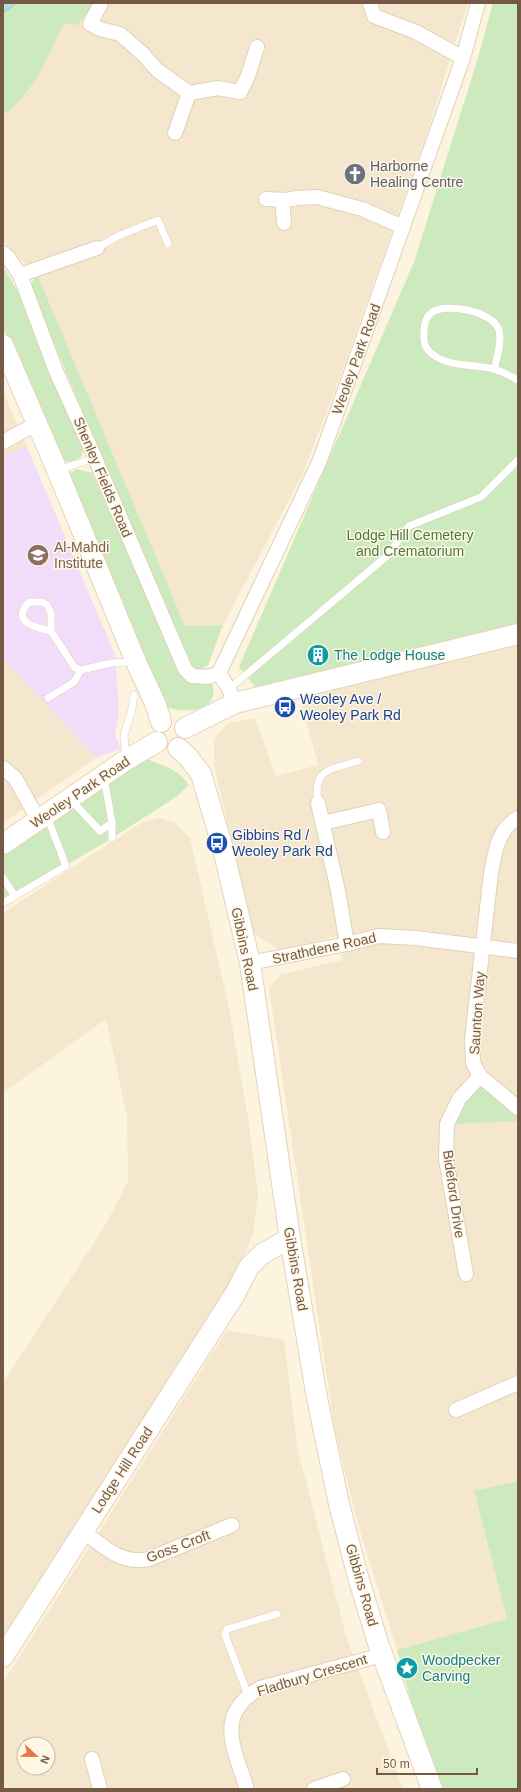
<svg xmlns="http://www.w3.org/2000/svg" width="521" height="1792" font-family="Helvetica,sans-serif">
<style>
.residential{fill:#f5e6ce;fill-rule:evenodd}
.education{fill:#f1dcf9}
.green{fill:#cceabe}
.water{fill:#b4dbe6;stroke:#9ac9d8}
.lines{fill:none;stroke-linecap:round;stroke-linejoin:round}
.lane-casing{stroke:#e1d0bb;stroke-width:8}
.street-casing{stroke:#e1d0bb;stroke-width:16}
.secondary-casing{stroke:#e6d2b9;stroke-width:22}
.lane{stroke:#fff;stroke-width:7}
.street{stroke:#fff;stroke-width:14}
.secondary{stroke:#fff;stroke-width:20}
.labels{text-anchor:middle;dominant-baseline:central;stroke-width:3;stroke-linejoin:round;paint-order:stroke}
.worship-label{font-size:14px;fill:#5b616d;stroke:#fff7e6;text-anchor:start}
.street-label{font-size:14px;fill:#745a46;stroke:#fff7e6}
.park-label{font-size:14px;fill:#4b7a3e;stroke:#fff7e6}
.education-label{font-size:14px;fill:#785e54;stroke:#fff7e6;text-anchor:start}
.culture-label{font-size:14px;fill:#0d838f;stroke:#fff7e6;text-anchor:start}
.transit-label{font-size:14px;fill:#164399;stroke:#fff7e6;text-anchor:start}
</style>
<rect width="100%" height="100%" fill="#fdf4df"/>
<g class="residential">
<path d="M95 3H468L425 139 339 380 302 475 223 625 185 626 38 276 3 242V115L9 111 46 61 64 23Z"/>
<path d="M3 392 27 447 3 456Z"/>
<path d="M518 642V1481L474 1491 507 1619 397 1650 358 1524 335 1431 269 988 280 975 343 960 337 936 280 950 254 934 214 766V739L228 723 255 718 276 776 318 765 300 696Z"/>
<path d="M3 658 96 758 3 823Z"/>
<path d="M160 818 176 823 190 838 229 1008 248 1118 258 1193 253 1233 236 1276 3 1638V1383L106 1224 128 1181 127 1116 106 1019 3 1093V913L141 823Z"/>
<path d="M227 1330 284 1340 297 1447 346 1636 403 1789H3V1683ZM24 1744H48V1768H24Z"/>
</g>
<path class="education" d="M27 447 115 655 119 711 115 735 121 749 96 758 3 658V456Z"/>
<g class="green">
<path d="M3 3H95L77 25 64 23C50 53 32 96 3 115Z"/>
<path d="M493 3H518V627L260 693 239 667 414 262 477 61Z"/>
<path d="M3 266 21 297 83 451 81 457C74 461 69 464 62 459L3 328Z"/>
<path d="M38 276 185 626 223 625 208 665 199 670 191 667 30 287 34 279Z"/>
<path d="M77 469 92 473 182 675C192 684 199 685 212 684 221 712 184 714 166 707L67 477 70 473Z"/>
<path d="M147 759C162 765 180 770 189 785L176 797 112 838 3 903V848L72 804Z"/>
<path d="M483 1085 518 1114V1121L453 1124C461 1106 467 1096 483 1085Z"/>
<path d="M518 1481V1789H442L415 1715 397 1650 507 1619 474 1491Z"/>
</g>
<path class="water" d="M3 3H17L3 13Z"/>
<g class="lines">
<g class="lane-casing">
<g id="lane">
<path d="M97 248 118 236 158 220 168 244"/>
<path d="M494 369C497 358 502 342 499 330 493 311 445 302 431 313 425 318 424 326 424 332 423 341 425 349 432 354 449 367 473 364 493 369 502 371 510 376 518 380"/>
<path d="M58 470 95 458"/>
<path d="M51 631C36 628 10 622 29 602H42L47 605 51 613V631L75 668 81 670 111 663 133 662"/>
<path d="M229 689 387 556 409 526 481 497 518 460"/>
<path d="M48 698 74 682 81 670"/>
<path d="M126 758 124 735 132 709 134 695"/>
<path d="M104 777 112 823V838"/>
<path d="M71 800 100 831 112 823"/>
<path d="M318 803C313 767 329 771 358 761"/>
<path d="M3 878 15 896"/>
<path d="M3 903 66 866 47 816"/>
<path d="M248 1695 225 1635 227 1629 277 1614"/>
</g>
</g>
<g class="street-casing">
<g id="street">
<path d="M101 3 90 24 100 29 120 34 143 54 157 70 189 93 218 88 240 92 248 76 257 47"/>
<path d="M370 3 374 16 416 32 463 58"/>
<path d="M175 133 189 93"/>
<path d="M266 199 286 200 297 198 317 197 362 209 403 227"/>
<path d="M282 200 284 223"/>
<path d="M3 253 8 257 20 275 56 371 95 458 185 669 192 676 208 677 219 673"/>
<path d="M20 275 97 248"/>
<path d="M3 442 36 424"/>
<path d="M235 703 229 689 219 673 320 460 463 58 478 3"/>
<path d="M3 768 15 778 38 819"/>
<path d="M318 803 338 891 347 944"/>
<path d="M518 818C498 829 495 852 491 873L472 1040 473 1063 480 1076 518 1108"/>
<path d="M323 823 379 810 383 832"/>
<path d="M250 963 347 944 379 936 416 938 518 951"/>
<path d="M466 1274 446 1159 447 1124 459 1099 480 1076"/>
<path d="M456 1410 518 1383"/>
<path d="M83 1531C103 1546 121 1565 149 1559L232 1525"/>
<path d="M92 1759 100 1789"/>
<path d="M247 1789C234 1748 214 1715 260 1688L382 1655"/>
<path d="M314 1789 343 1779"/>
</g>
</g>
<g class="secondary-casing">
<g id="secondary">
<path d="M3 345 57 470 136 662 156 705 161 722"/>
<path d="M185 728 235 703 518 634"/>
<path d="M178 748 188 757 201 774 222 845 250 963 290 1238 317 1398 339 1504 358 1577 378 1643 432 1789"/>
<path d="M3 844 126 760 157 742"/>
<path d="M3 1657 235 1294 249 1267 262 1254 290 1238"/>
</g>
</g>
<use href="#lane" class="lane"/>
<use href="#street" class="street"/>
<use href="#secondary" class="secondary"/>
</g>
<defs>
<g id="church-disc" transform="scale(1.15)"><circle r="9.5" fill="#6b7280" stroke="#fff7e6"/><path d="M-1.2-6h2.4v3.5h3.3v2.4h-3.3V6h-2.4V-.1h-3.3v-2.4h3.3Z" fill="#fff"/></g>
<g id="university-disc" transform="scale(1.15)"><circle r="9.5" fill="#8d6e63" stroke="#fff7e6"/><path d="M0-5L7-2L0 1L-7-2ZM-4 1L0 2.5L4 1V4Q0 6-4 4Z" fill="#fff"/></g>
<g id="building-disc" transform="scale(1.15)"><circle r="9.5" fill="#0f9aa8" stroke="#fff7e6"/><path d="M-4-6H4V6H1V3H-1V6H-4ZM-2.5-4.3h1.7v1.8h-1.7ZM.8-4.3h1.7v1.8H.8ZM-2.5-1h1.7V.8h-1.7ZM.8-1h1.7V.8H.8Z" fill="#fff"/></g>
<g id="bus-disc" transform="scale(1.15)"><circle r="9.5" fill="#1a4fb4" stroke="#fff7e6"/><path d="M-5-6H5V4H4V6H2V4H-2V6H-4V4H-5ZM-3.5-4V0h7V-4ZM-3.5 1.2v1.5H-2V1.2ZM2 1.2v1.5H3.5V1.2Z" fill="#fff"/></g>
<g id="sight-disc" transform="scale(1.15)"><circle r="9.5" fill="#0f9aa8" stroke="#fff7e6"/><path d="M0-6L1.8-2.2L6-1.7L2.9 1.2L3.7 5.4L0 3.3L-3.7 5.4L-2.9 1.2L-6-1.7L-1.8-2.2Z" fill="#fff"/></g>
</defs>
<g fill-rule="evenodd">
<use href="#church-disc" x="355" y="174"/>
<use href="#university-disc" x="38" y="555"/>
<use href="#building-disc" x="318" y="655"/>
<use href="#bus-disc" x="285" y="707"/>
<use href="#bus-disc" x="217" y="843"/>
<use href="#sight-disc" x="407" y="1668"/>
</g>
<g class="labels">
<g class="worship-label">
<text x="370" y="166">Harborne<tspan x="370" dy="16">Healing Centre</tspan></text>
</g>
<g class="street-label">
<text transform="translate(356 359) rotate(-70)">Weoley Park Road</text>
<text transform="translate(103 477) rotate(67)">Shenley Fields Road</text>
<text transform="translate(80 792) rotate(-34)">Weoley Park Road</text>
<text transform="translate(324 948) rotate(-12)">Strathdene Road</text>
<text transform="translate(245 949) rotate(78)">Gibbins Road</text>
<text transform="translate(477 1013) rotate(-86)">Saunton Way</text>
<text transform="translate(454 1194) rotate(82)">Bideford Drive</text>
<text transform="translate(296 1269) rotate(80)">Gibbins Road</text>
<text transform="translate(122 1470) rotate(-57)">Lodge Hill Road</text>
<text transform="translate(178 1546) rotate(-21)">Goss Croft</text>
<text transform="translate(362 1585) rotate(74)">Gibbins Road</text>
<text transform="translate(312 1675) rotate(-17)">Fladbury Crescent</text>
</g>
<g class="park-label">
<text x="410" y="535">Lodge Hill Cemetery<tspan x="410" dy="16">and Crematorium</tspan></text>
</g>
<g class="education-label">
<text x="54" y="547">Al-Mahdi<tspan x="54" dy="16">Institute</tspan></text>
</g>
<g class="culture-label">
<text x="334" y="655">The Lodge House</text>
<text x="422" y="1660">Woodpecker<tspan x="422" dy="16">Carving</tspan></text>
</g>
<g class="transit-label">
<text x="300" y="699">Weoley Ave /<tspan x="300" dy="16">Weoley Park Rd</tspan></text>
<text x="232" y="835">Gibbins Rd /<tspan x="232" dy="16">Weoley Park Rd</tspan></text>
</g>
</g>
<rect width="521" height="1792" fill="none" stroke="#745a46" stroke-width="8"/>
<g transform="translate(36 1756) rotate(112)"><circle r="19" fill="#fff7e6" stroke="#c7b8a6"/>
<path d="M0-3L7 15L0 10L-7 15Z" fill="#eb7540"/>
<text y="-6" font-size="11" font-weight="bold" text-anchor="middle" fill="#745a46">N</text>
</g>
<path d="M377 1768v6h100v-6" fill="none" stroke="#745a46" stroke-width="2"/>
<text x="383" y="1768" font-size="12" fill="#745a46" stroke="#fff7e6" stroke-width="3" paint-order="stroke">50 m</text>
</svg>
